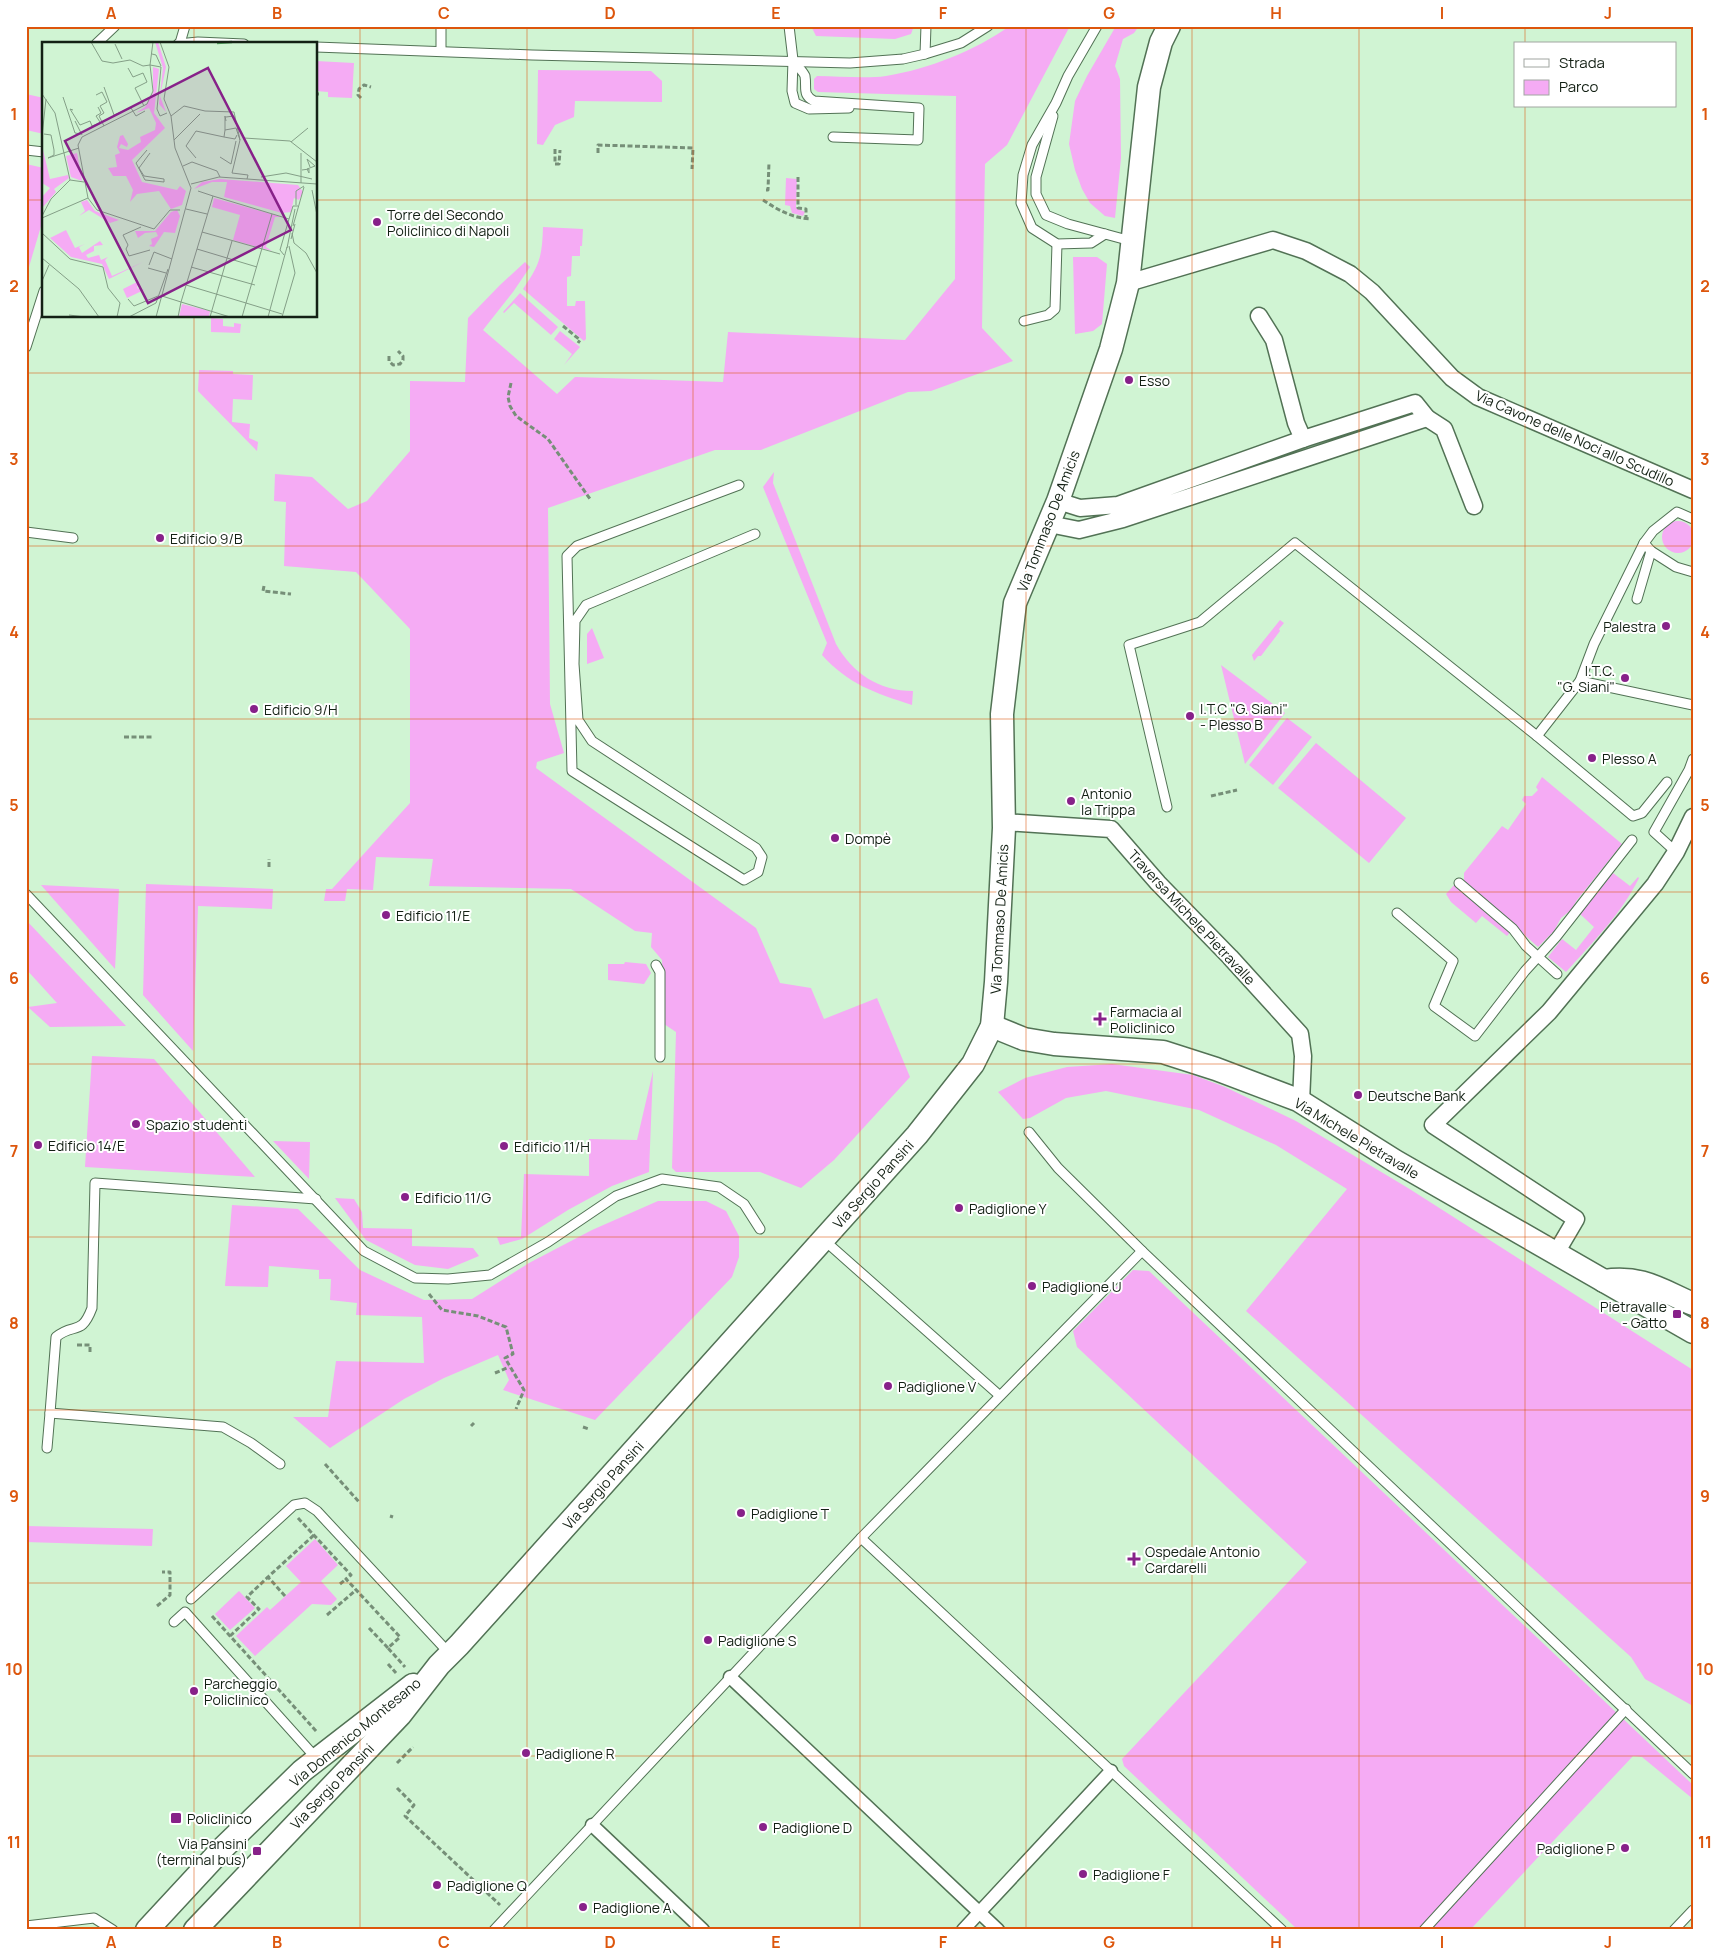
<svg xmlns="http://www.w3.org/2000/svg" width="1719" height="1956" font-family="Manrope,sans-serif">
<style>
.green{fill:#f5abf4}
.lines{fill:none;stroke-linecap:round;stroke-linejoin:round}
.service-casing{stroke:#527255;stroke-width:11}
.pedestrian-casing{stroke:#527255;stroke-width:15}
.minor-casing{stroke:#527255;stroke-width:19}
.secondary-casing{stroke:#527255;stroke-width:25}
.path{stroke:#768f78;stroke-width:3;stroke-dasharray:5 2.5;stroke-linecap:butt}
.service{stroke:#fff;stroke-width:9}
.pedestrian{stroke:#fff;stroke-width:12}
.minor{stroke:#fff;stroke-width:16}
.secondary{stroke:#fff;stroke-width:22}
.grid{fill:none;stroke:#dd560c;stroke-width:1;stroke-opacity:0.55}
.poi-dot{fill:#872189;stroke:#fff;stroke-width:2}
.labels{text-anchor:middle;dominant-baseline:central;stroke-width:4;stroke-linejoin:round;paint-order:stroke}
.poi-label{font-size:14px;fill:#132014;stroke:#fff;text-anchor:start}
.street-label{font-size:14px;fill:#132014;stroke:#fff}
.inset-river{fill:none;stroke:#59ab65;stroke-width:2.5}
.inset-road{fill:none;stroke:#849f87;stroke-width:1}
.view{fill:#872189;fill-opacity:0.15;stroke:#872189;stroke-width:2.5}
.inset-edge{fill:none;stroke:#132014;stroke-width:2.5}
.neatline{fill:none;stroke:#dd560c;stroke-width:2}
.grid-label{font-size:16px;text-anchor:middle;font-weight:bold;fill:#dd560c}
</style>
<rect width="100%" height="100%" fill="#d0f4d3"/>
<g class="green">
<path d="M811 26H914L911 34 895 39 816 36Z"/>
<path d="M1010 26H1070L1007 145 985 164 982 328 1013 361 931 391 908 392 761 450H715L548 508 550 704 564 753 537 762 536 768 756 928 780 983 811 988 824 1019 877 998 910 1077 834 1160 801 1188 760 1172H676L672 1168 676 1032 664 1024 662 960 651 947 652 933 635 931 571 889 429 886 433 859 376 857 373 890 347 889 345 901H324L326 889H332L410 803V629L356 572 284 566 286 502 274 501 275 474 312 477 348 509 367 501 410 451V381L465 382 468 318 500 285 525 262 530 267 513 292 483 330 557 394 575 377 723 382 728 332 905 340 955 279 956 96 818 92 814 89V79L817 76C838 76 865 79 886 76 929 69 974 51 1010 26Z"/>
<path d="M1116 26H1139L1134 33 1123 39 1115 66 1120 79 1121 158 1115 218 1105 216 1090 203 1082 189 1075 170 1069 144 1075 101 1087 76Z"/>
<path d="M316 61 354 63 352 98 328 97V92L316 91Z"/>
<path d="M538 70 651 71 662 81V102L575 101 574 117 555 125 543 145 537 144Z"/>
<path d="M26 94 44 98V134L26 130Z"/>
<path d="M26 164 44 168V216L26 277Z"/>
<path d="M786 178 797 179 796 208 805 212 803 216 792 213 790 206 785 205Z"/>
<path d="M543 227 583 229 582 246H580V256H572L571 276 567 277V306H575L576 301H585L586 339 584 341 523 289C540 264 542 257 543 227Z"/>
<path d="M1073 257H1097L1107 264 1102 324 1093 331 1075 334Z"/>
<path d="M520 293 558 327 551 335 514 303 504 313 503 312Z"/>
<path d="M211 318 223 319V326L234 327V323L241 324 240 333 211 332Z"/>
<path d="M560 331 580 347 564 365 572 354 554 339Z"/>
<path d="M199 370 233 371V374L253 375 252 400 233 399 232 422 250 424 249 438 258 442 257 451 198 391Z"/>
<path d="M774 472 773 483 836 644C852 673 879 691 913 691L912 705C875 693 848 684 822 655L827 643 763 487Z"/>
<circle cx="1678" cy="537" r="16"/>
<path d="M1280 620 1284 623 1279 629 1280 631 1261 656H1258L1254 661 1252 655Z"/>
<path d="M592 628 604 658 587 664V634Z"/>
<path d="M1221 665 1285 713 1245 764Z"/>
<path d="M1287 718 1312 737 1273 785 1249 765Z"/>
<path d="M1316 743 1406 818 1369 863 1278 788Z"/>
<path d="M1542 777 1622 844 1577 900 1571 910 1561 918 1554 931 1538 947 1464 881V873L1502 826 1508 830 1526 804 1522 800 1524 796H1532L1538 790 1536 787Z"/>
<path d="M1613 873 1630 886 1638 877 1639 878C1622 913 1593 942 1566 972L1548 957 1562 939 1576 950 1594 927 1580 914Z"/>
<path d="M146 884 273 889 272 909 198 906 193 1051 143 995Z"/>
<path d="M1455 884 1511 931 1507 936 1482 916 1476 923 1451 902 1446 894Z"/>
<path d="M41 885 119 889 115 969Z"/>
<path d="M26 920 126 1026 50 1027 28 1007 57 1003 26 969Z"/>
<path d="M625 962 646 964 651 973 644 984 608 980V964H624Z"/>
<path d="M92 1056 154 1059 255 1177 85 1167Z"/>
<path d="M1112 1064 1193 1075 1225 1087 1296 1121 1408 1188 1693 1370V1706L1645 1679 1631 1657 1246 1311 1347 1189 1276 1145 1199 1110 1106 1091 1066 1098 1030 1118 1023 1119 998 1092 1025 1078 1067 1067Z"/>
<path d="M653 1071 649 1172 612 1186 568 1210 522 1239 500 1245 497 1237H521L524 1174 589 1176V1139L637 1140Z"/>
<path d="M273 1141 310 1142 309 1179Z"/>
<path d="M335 1198 354 1199 362 1212 363 1228 412 1229V1246L473 1248 479 1256 448 1269 415 1265 366 1240Z"/>
<path d="M658 1201H706L726 1211 739 1236V1257L732 1277 595 1420 503 1390 509 1380 498 1355 444 1378 404 1399 330 1448 293 1417H328L336 1361 424 1363 422 1317 356 1315 357 1303 330 1300 331 1279H319V1270L269 1266 268 1287 225 1286 232 1205 298 1209 360 1270 424 1300 472 1299 529 1263 592 1230Z"/>
<path d="M1133 1270 1149 1271 1693 1785V1799L1642 1757 1633 1756 1470 1930H1298L1124 1766 1122 1759 1307 1562 1077 1347 1073 1331Z"/>
<path d="M26 1526 153 1529 152 1546 26 1542Z"/>
<path d="M315 1539 338 1565 321 1581 337 1599 331 1605 312 1604 255 1656 236 1636 267 1607 270 1610 301 1582 286 1566Z"/>
<path d="M239 1591 255 1608 230 1630 215 1614Z"/>
</g>
<g class="lines">
<g class="service-casing">
<g id="service">
<path d="M789 26 793 60 792 91 795 103 809 109 849 108"/>
<path d="M1097 26 1068 76 1056 103 1032 145 1023 175 1021 203 1032 228 1057 244 1091 243 1105 234"/>
<path d="M180 43 185 26"/>
<path d="M96 44 115 26"/>
<path d="M178 44 198 42 244 44"/>
<path d="M316 47 532 55 850 63 903 59 925 54 961 43 988 26"/>
<path d="M441 51V26"/>
<path d="M925 54 926 26"/>
<path d="M793 60C796 65 803 71 805 76 807 88 802 95 814 101L919 108 918 140 833 137"/>
<path d="M1053 116 1036 177V194L1046 215 1068 224 1131 241"/>
<path d="M26 150 44 152"/>
<path d="M1024 321 1048 315 1055 309 1057 244"/>
<path d="M26 347 44 291"/>
<path d="M739 485 577 546 567 556 572 771 744 880 758 872 762 857 756 848 592 741 578 720 574 664 575 621 586 605 755 534"/>
<path d="M26 532 73 538"/>
<path d="M1644 543 1653 531 1677 512 1693 519"/>
<path d="M1651 551 1676 567 1693 572"/>
<path d="M1580 681 1594 644 1644 543 1651 551 1637 599"/>
<path d="M1537 736 1633 816 1642 813 1667 782"/>
<path d="M1167 807 1129 645 1200 622 1295 543 1537 736 1580 681 1693 705"/>
<path d="M1676 852 1654 832 1689 770 1693 759"/>
<path d="M1459 883 1513 929 1526 946 1557 974"/>
<path d="M26 894 364 1251 415 1278 448 1279 490 1275 548 1242 616 1196 662 1179 719 1187 744 1204 760 1229"/>
<path d="M1397 913 1453 961 1434 1006 1475 1036 1525 971 1556 937 1632 840"/>
<path d="M656 965 660 972V1057"/>
<path d="M1029 1132 1058 1168 1142 1251"/>
<path d="M824 1240 999 1395"/>
<path d="M47 1448 50 1413"/>
<path d="M280 1464 251 1443 223 1427 50 1413 56 1337C74 1322 81 1337 92 1308L95 1183 316 1199"/>
<path d="M861 1538 1282 1930"/>
<path d="M191 1599 294 1505 305 1503 317 1511 449 1653"/>
<path d="M174 1622 185 1612 317 1759"/>
<path d="M26 1926 94 1918 113 1930"/>
<path d="M494 1930 861 1538 1142 1251 1693 1774"/>
<path d="M1424 1930 1626 1709"/>
<path d="M1674 1930 1693 1910"/>
</g>
</g>
<g class="pedestrian-casing">
<g id="pedestrian">
<path d="M730 1677 998 1930"/>
<path d="M592 1825 703 1930"/>
<path d="M963 1930 1111 1771"/>
</g>
</g>
<g class="minor-casing">
<g id="minor">
<path d="M1128 283 1273 240 1306 251 1350 274 1372 292 1452 378 1478 397 1693 490"/>
<path d="M1259 316 1274 340 1296 423 1303 439"/>
<path d="M1427 418 1444 429 1474 506"/>
<path d="M1049 524 1079 530 1123 519 1427 418 1415 403 1303 439 1118 505 1080 508 1058 501"/>
<path d="M1004 822 1111 829 1158 883 1230 957 1300 1034 1303 1056 1301 1102"/>
<path d="M1556 1253 1576 1219 1433 1125 1549 1012 1655 884 1676 852 1693 817"/>
</g>
</g>
<g class="secondary-casing">
<g id="secondary">
<path d="M992 1026 1024 1039 1054 1044 1163 1052 1216 1069 1298 1100 1395 1161 1693 1332"/>
<path d="M1604 1281C1640 1275 1661 1290 1693 1304"/>
<path d="M147 1930 223 1848 302 1771 413 1685"/>
<path d="M195 1930 400 1715 439 1665 459 1645 917 1135 973 1064 992 1026 996 982 1004 828 1002 714 1015 603 1058 501 1111 349 1128 283 1149 87 1161 42 1169 26"/>
</g>
</g>
<g class="path">
<path d="M316 94H319"/>
<path d="M361 98 358 95 359 89 364 85 371 87"/>
<path d="M555 149V164H559L560 150"/>
<path d="M598 153V145L693 148 692 169"/>
<path d="M798 177V208L806 209V218"/>
<path d="M766 190H768L769 162"/>
<path d="M763 200C778 210 792 218 811 219"/>
<path d="M563 326 580 340 578 343"/>
<path d="M389 356V361L393 365 400 364 403 360V356L398 351"/>
<path d="M511 383 508 397 510 406 516 416 548 439 590 499"/>
<path d="M264 586 263 591 291 594"/>
<path d="M124 737H152"/>
<path d="M1211 796 1237 790"/>
<path d="M26 836H28"/>
<path d="M269 867V859"/>
<path d="M429 1294 442 1310 478 1316 506 1327 513 1354 505 1358 524 1390 516 1409"/>
<path d="M77 1345H90V1354"/>
<path d="M495 1373 509 1367"/>
<path d="M471 1426 474 1423"/>
<path d="M583 1427 589 1429"/>
<path d="M325 1464 360 1503"/>
<path d="M390 1516 393 1517"/>
<path d="M298 1518 351 1575 346 1579 400 1637 388 1648 405 1667"/>
<path d="M340 1584 346 1579"/>
<path d="M285 1596 268 1577 314 1535"/>
<path d="M157 1606 170 1595V1572H162"/>
<path d="M327 1615 356 1590"/>
<path d="M212 1616 317 1732"/>
<path d="M369 1628 388 1648"/>
<path d="M230 1636 259 1609 247 1597 268 1577"/>
<path d="M388 1664 396 1673"/>
<path d="M397 1763 413 1747"/>
<path d="M397 1788 414 1805 405 1816 500 1905"/>
</g>
<use href="#service" class="service"/>
<use href="#pedestrian" class="pedestrian"/>
<use href="#minor" class="minor"/>
<use href="#secondary" class="secondary"/>
</g>
<path class="grid" d="M194 26V44M360 26V1930M527 26V1930M693 26V1930M860 26V1930M1026 26V1930M1192 26V1930M1359 26V1930M1525 26V44M1525 106V1930M26 200H44M316 200H1693M194 316V1930M26 373H1693M26 546H1693M26 719H1693M26 892H1693M26 1064H1693M26 1237H1693M26 1410H1693M26 1583H1693M26 1756H1693"/>
<g class="poi-dot">
<circle cx="377" cy="222" r="5"/>
<circle cx="1129" cy="380" r="5"/>
<circle cx="160" cy="538" r="5"/>
<circle cx="1666" cy="626" r="5"/>
<circle cx="1625" cy="678" r="5"/>
<circle cx="254" cy="709" r="5"/>
<circle cx="1190" cy="716" r="5"/>
<circle cx="1592" cy="758" r="5"/>
<circle cx="1071" cy="801" r="5"/>
<circle cx="835" cy="838" r="5"/>
<circle cx="386" cy="915" r="5"/>
<path d="M1097.5 1011.5h5v5h5v5h-5v5h-5v-5h-5v-5h5z"/>
<circle cx="1358" cy="1095" r="5"/>
<circle cx="136" cy="1124" r="5"/>
<circle cx="38" cy="1145" r="5"/>
<circle cx="504" cy="1146" r="5"/>
<circle cx="405" cy="1197" r="5"/>
<circle cx="959" cy="1208" r="5"/>
<circle cx="1032" cy="1286" r="5"/>
<rect x="1672" y="1309" width="10" height="10" rx="2.5"/>
<circle cx="888" cy="1386" r="5"/>
<circle cx="741" cy="1513" r="5"/>
<path d="M1131.5 1551.5h5v5h5v5h-5v5h-5v-5h-5v-5h5z"/>
<circle cx="708" cy="1640" r="5"/>
<circle cx="194" cy="1691" r="5"/>
<circle cx="526" cy="1753" r="5"/>
<rect x="170" y="1812" width="12" height="12" rx="2.5"/>
<circle cx="763" cy="1827" r="5"/>
<circle cx="1625" cy="1848" r="5"/>
<rect x="252" y="1846" width="10" height="10" rx="2.5"/>
<circle cx="1083" cy="1874" r="5"/>
<circle cx="437" cy="1885" r="5"/>
<circle cx="583" cy="1907" r="5"/>
</g>
<g class="labels">
<g class="poi-label">
<text x="387" y="214">Torre del Secondo<tspan x="387" dy="16">Policlinico di Napoli</tspan></text>
<text x="1139" y="380">Esso</text>
<text x="170" y="538">Edificio 9/B</text>
<text x="1656" y="626" text-anchor="end">Palestra</text>
<text x="1615" y="670" text-anchor="end">I.T.C.<tspan x="1615" dy="16">"G. Siani"</tspan></text>
<text x="1200" y="708">I.T.C "G. Siani"<tspan x="1200" dy="16">- Plesso B</tspan></text>
<text x="264" y="709">Edificio 9/H</text>
<text x="1602" y="758">Plesso A</text>
<text x="1081" y="793">Antonio<tspan x="1081" dy="16">la Trippa</tspan></text>
<text x="845" y="838">Dompè</text>
<text x="396" y="915">Edificio 11/E</text>
<text x="1110" y="1011">Farmacia al<tspan x="1110" dy="16">Policlinico</tspan></text>
<text x="1368" y="1095">Deutsche Bank</text>
<text x="146" y="1124">Spazio studenti</text>
<text x="48" y="1145">Edificio 14/E</text>
<text x="514" y="1146">Edificio 11/H</text>
<text x="415" y="1197">Edificio 11/G</text>
<text x="969" y="1208">Padiglione Y</text>
<text x="1042" y="1286">Padiglione U</text>
<text x="1667" y="1306" text-anchor="end">Pietravalle<tspan x="1667" dy="16">- Gatto</tspan></text>
<text x="898" y="1386">Padiglione V</text>
<text x="751" y="1513">Padiglione T</text>
<text x="1145" y="1551">Ospedale Antonio<tspan x="1145" dy="16">Cardarelli</tspan></text>
<text x="718" y="1640">Padiglione S</text>
<text x="204" y="1683">Parcheggio<tspan x="204" dy="16">Policlinico</tspan></text>
<text x="536" y="1753">Padiglione R</text>
<text x="187" y="1818">Policlinico</text>
<text x="773" y="1827">Padiglione D</text>
<text x="247" y="1843" text-anchor="end">Via Pansini<tspan x="247" dy="16">(terminal bus)</tspan></text>
<text x="1615" y="1848" text-anchor="end">Padiglione P</text>
<text x="1093" y="1874">Padiglione F</text>
<text x="447" y="1885">Padiglione Q</text>
<text x="593" y="1907">Padiglione A</text>
</g>
<g class="street-label">
<text transform="translate(1575 438) rotate(24)">Via Cavone delle Noci allo Scudillo</text>
<text transform="translate(1048 521) rotate(-69)">Via Tommaso De Amicis</text>
<text transform="translate(1192 917) rotate(47)">Traversa Michele Pietravalle</text>
<text transform="translate(999 919) rotate(-87)">Via Tommaso De Amicis</text>
<text transform="translate(1357 1138) rotate(31)">Via Michele Pietravalle</text>
<text transform="translate(873 1184) rotate(-48)">Via Sergio Pansini</text>
<text transform="translate(603 1485) rotate(-48)">Via Sergio Pansini</text>
<text transform="translate(355 1732) rotate(-39)">Via Domenico Montesano</text>
<text transform="translate(332 1786) rotate(-46)">Via Sergio Pansini</text>
</g>
</g>
<g transform="translate(42 42)">
<rect width="275" height="275" fill="#d0f4d3"/>
<path d="M113 0H116L124 25 118 54 124 70 117 62 121 26ZM111 25 117 27 112 71 123 86 90 118 100 140 135 148 138 144 144 149 140 163 129 167 117 149 95 152 88 160 91 148 84 134H71L66 126 75 125 73 113 78 111 75 105 78 94 81 93 86 102 85 105 79 102 77 106 86 108 99 100 98 95 113 88 114 81 107 66 94 71 103 65 111 51ZM1 108 8 137 26 133 27 136 12 147 14 150 1 165 0 155 8 146 0 141ZM35 111 40 138V139L29 135 24 114ZM178 137 256 143 261 150 257 158 252 156 249 170 240 171 182 155 185 140H170L152 147 160 140ZM172 156 240 175H233L224 205 230 209 191 198 198 173 170 165ZM45 158 53 169 77 178 68 181 47 168 37 174 43 169 39 160ZM135 168 138 174 133 191 122 190 112 205 107 204 110 202 109 197 116 194 114 190 103 191 96 196 93 189H113L129 170ZM24 188 33 206 43 202 37 205 40 211 58 199 61 203 52 204V209L44 213 46 216 57 213 59 218 66 215 63 218 70 234 101 220 67 237 60 222 29 215 8 196ZM97 239 95 246 102 248 85 256 81 247ZM140 262 168 269 167 275H137Z" fill="#f5abf4"/>
<path class="inset-river" d="M175 1 190 0"/>
<path class="inset-road" d="M49 0 60 19 71 21 88 18 101 24 108 23 111 0M73 2 80 17M110 12 114 13 119 24M86 26 91 35 101 31 105 40 93 46 102 64M62 45 72 73 89 66 94 74 103 69M0 52 13 71 28 138 42 140M54 53 60 50 65 60 58 64 62 71 57 74 62 84M21 55 33 91 39 92M56 65 59 71 54 74 58 80M31 68 28 67 38 83 48 79 50 84 60 80M125 71 118 74 115 67 119 25 108 23 111 49 105 62 40 95 36 103 46 156 55 168 112 187 128 168H138M129 74 142 64 163 69 192 70 198 98 190 131 206 133 205 137M184 75 192 74 194 82M33 79 40 93M183 88V74L184 79M199 91 202 96 248 99 275 120M2 92 9 93 12 108V113L6 116 37 106M0 94 4 57M182 95 193 97 195 93M132 98 158 72M249 100 266 86M105 108 94 121 103 138 122 140V137L102 134 97 126 108 111M259 111V141M178 115 189 122 194 99M154 116 144 104 154 89 182 95 183 88 194 86 198 98M141 124 150 120 175 129 178 135M265 127 273 124 265 117 268 125M260 128 267 127V131L265 127M219 135 244 131 270 137M149 142 177 135 275 142M270 148 275 173M275 148V166M156 149 171 154M254 163V149L262 144M144 167 165 172M0 174 9 157 28 138M0 176 46 156M247 177 251 164H256M251 184 262 145M99 185 81 193 86 203 84 207 87 214 108 208M160 190 238 212M0 191 28 217 61 225 66 246 78 261 75 275M250 191 252 201 264 211 275 231M249 197 253 182M245 206 253 167M155 207 215 225M0 216 37 247 57 275M107 223 112 210 130 217M149 225 213 243M106 226 124 231M0 239 7 223M144 243 204 261 230 172M120 254 139 260 136 275M86 257 92 264 116 254M27 273 43 275M87 275 114 261 126 227M114 275 149 146 133 106 129 74 122 57 127 25 118 0M168 275 190 199M188 275 139 260 171 154 247 177 238 208 242 213M200 275 204 261 240 272M226 275 245 205M240 275 253 231 247 204"/>
<path class="view" d="M166 26 249 188 106 261 23 99Z"/>
<rect width="275" height="275" class="inset-edge"/>
</g>
<rect width="1719" height="1956" fill="none" stroke="#ffffff" stroke-width="55"/>
<rect x="1514" y="42" width="162" height="65" fill="#ffffff" stroke="#a1a6a1"/>
<rect x="1524" y="59" width="25" height="8" fill="#ffffff" stroke="#a1a6a1"/>
<text x="1559" y="68" font-size="15" fill="#132014">Strada</text>
<rect x="1524" y="80" width="25" height="15" fill="#f5abf4" stroke="#a1a6a1"/>
<text x="1559" y="92" font-size="15" fill="#132014">Parco</text>
<rect x="28" y="28" width="1664" height="1900" class="neatline"/>
<g class="grid-label">
<text x="111" y="19">A</text>
<text x="277" y="19">B</text>
<text x="444" y="19">C</text>
<text x="610" y="19">D</text>
<text x="776" y="19">E</text>
<text x="943" y="19">F</text>
<text x="1109" y="19">G</text>
<text x="1276" y="19">H</text>
<text x="1442" y="19">I</text>
<text x="1608" y="19">J</text>
<text x="14" y="120">1</text>
<text x="1705" y="120">1</text>
<text x="14" y="292">2</text>
<text x="1705" y="292">2</text>
<text x="14" y="465">3</text>
<text x="1705" y="465">3</text>
<text x="14" y="638">4</text>
<text x="1705" y="638">4</text>
<text x="14" y="811">5</text>
<text x="1705" y="811">5</text>
<text x="14" y="984">6</text>
<text x="1705" y="984">6</text>
<text x="14" y="1157">7</text>
<text x="1705" y="1157">7</text>
<text x="14" y="1329">8</text>
<text x="1705" y="1329">8</text>
<text x="14" y="1502">9</text>
<text x="1705" y="1502">9</text>
<text x="14" y="1675">10</text>
<text x="1705" y="1675">10</text>
<text x="14" y="1848">11</text>
<text x="1705" y="1848">11</text>
<text x="111" y="1948">A</text>
<text x="277" y="1948">B</text>
<text x="444" y="1948">C</text>
<text x="610" y="1948">D</text>
<text x="776" y="1948">E</text>
<text x="943" y="1948">F</text>
<text x="1109" y="1948">G</text>
<text x="1276" y="1948">H</text>
<text x="1442" y="1948">I</text>
<text x="1608" y="1948">J</text>
</g>
</svg>
